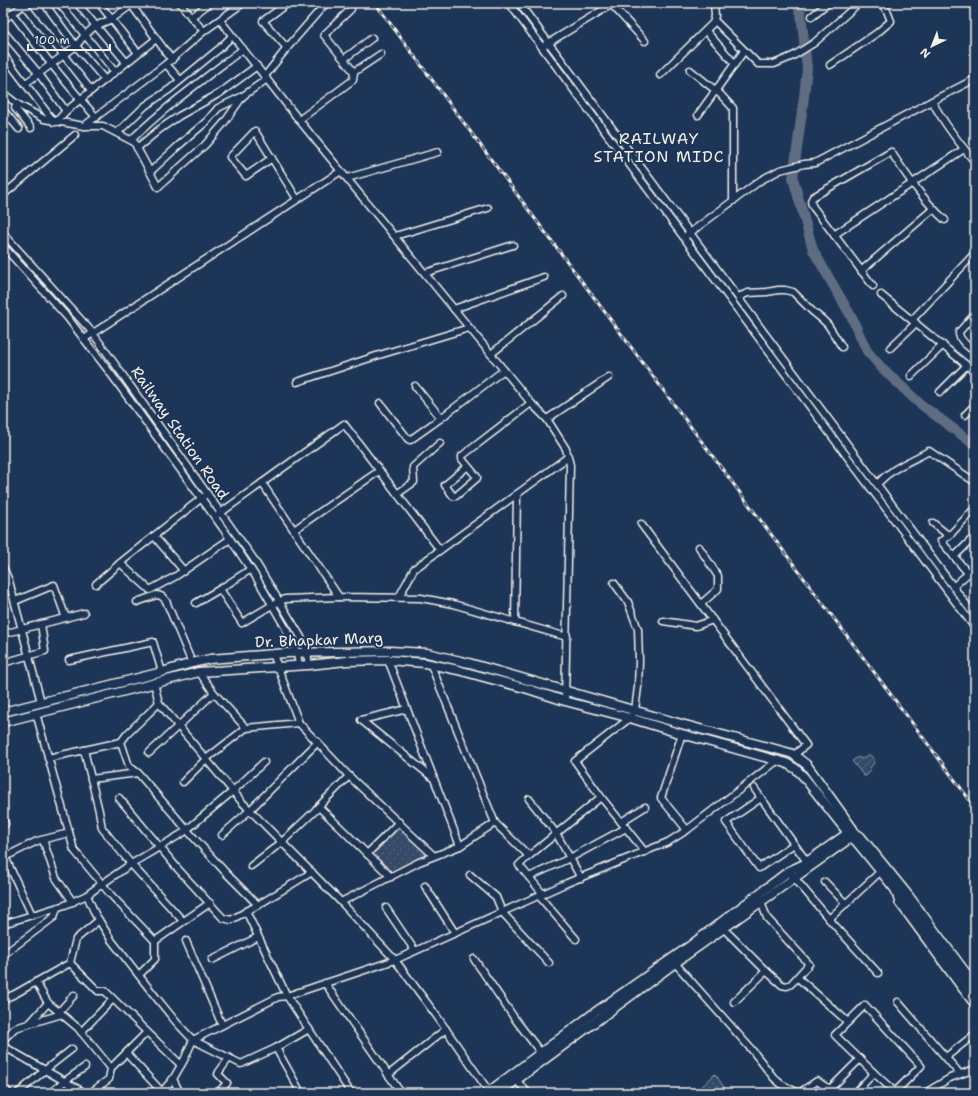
<svg xmlns="http://www.w3.org/2000/svg" width="978" height="1096" font-family="'Shantell Sans',sans-serif">
<style>
.park{fill:url(#park-dots);stroke:#949ea8}
.garden{fill:url(#garden-furrows);stroke:#949ea8}
.lines{fill:none;stroke-linecap:round;stroke-linejoin:round}
.river{stroke:#5e6d82;stroke-width:10}
.minor-casing{stroke:#f4f1e8;stroke-width:9}
.major-casing{stroke:#f4f1e8;stroke-width:11}
.minor{stroke:#1d3557;stroke-width:6}
.major{stroke:#1d3557;stroke-width:8}
.rail-casing{stroke:#f4f1e8;stroke-width:3}
.rail{stroke:#1d3557;stroke-width:1.5;stroke-dasharray:4.5;stroke-linecap:butt}
.labels{text-anchor:middle;dominant-baseline:central;stroke-width:4;stroke-linejoin:round;paint-order:stroke}
.street-label{font-size:15px;fill:#f4f1e8;stroke:#1d3557}
.neighbourhood-label{font-size:16px;letter-spacing:1px;fill:#f4f1e8;stroke:#1d3557}
</style>
<defs>
<pattern id="park-dots" width="8" height="8" patternUnits="userSpaceOnUse"><rect width="8" height="8" fill="#354a67"/><path d="M2 2h.1M6 6h.1" fill="none" stroke="#53657d" stroke-width="1.8" stroke-linecap="round"/></pattern>
<pattern id="garden-furrows" width="10" height="10" patternUnits="userSpaceOnUse"><rect width="10" height="10" fill="#354a67"/><path d="M-1 1l2-2M0 10L10 0M9 11l2-2" fill="none" stroke="#53657d"/></pattern>
</defs>
<rect width="100%" height="100%" fill="#1d3557"/>
<filter id="ink" filterUnits="userSpaceOnUse"><feTurbulence type="fractalNoise" baseFrequency=".025" numOctaves="2"/><feDisplacementMap in="SourceGraphic" scale="8" xChannelSelector="R" yChannelSelector="G"/><feConvolveMatrix kernelMatrix="1 2 1 2 8 2 1 2 1" color-interpolation-filters="sRGB"/></filter>
<g filter="url(#ink)">
<g class="park">
<path d="M399 825 429 855 391 874 371 855Z"/>
<path d="M715 1074 728 1093H695Z"/>
</g>
<path class="garden" d="M868 755C873 756 875 759 874 763L870 768V772L866 776H864L852 761 858 757 862 759Z"/>
<g class="lines">
<path class="river" d="M796 3 801 13 807 68 804 97 793 178 813 250 851 316 867 351 881 367 919 403 975 445"/>
<g class="minor-casing">
<g id="minor">
<path d="M44 3 76 46 105 80"/>
<path d="M59 3 115 72"/>
<path d="M77 3 126 62"/>
<path d="M99 3 138 53"/>
<path d="M130 3 172 60"/>
<path d="M180 3 191 17 204 31"/>
<path d="M509 3 975 628"/>
<path d="M519 3 975 616"/>
<path d="M611 4 645 41"/>
<path d="M24 5 91 90"/>
<path d="M12 13C39 49 66 84 96 117"/>
<path d="M812 16 828 3"/>
<path d="M191 17 210 3"/>
<path d="M3 20 26 3"/>
<path d="M220 20 299 120 531 403 547 419 566 449 570 465 565 701"/>
<path d="M714 20 758 64H774L793 56 814 43 859 3"/>
<path d="M3 31 39 74 66 111"/>
<path d="M706 31 735 64"/>
<path d="M545 45 614 3"/>
<path d="M287 48 263 21 288 3"/>
<path d="M3 54 54 122"/>
<path d="M344 59 372 38"/>
<path d="M166 64 180 80"/>
<path d="M830 65 877 33 891 21 887 11 881 3"/>
<path d="M690 70 720 94 733 108V201"/>
<path d="M354 72 381 54"/>
<path d="M660 75 713 23 715 16 714 3"/>
<path d="M265 76 287 48 326 3"/>
<path d="M26 83 76 46 84 36 95 26 112 19 131 5"/>
<path d="M3 93 17 104 44 119 84 126H103L134 142 158 187 205 145 224 123 243 96"/>
<path d="M932 101C943 122 959 143 975 162"/>
<path d="M17 104 15 108 31 128"/>
<path d="M3 110 19 129"/>
<path d="M698 115 744 51"/>
<path d="M299 120 353 80 354 72 324 35 351 9"/>
<path d="M56 122 66 111 156 39"/>
<path d="M84 126 166 64 204 31 243 3"/>
<path d="M117 133 145 106 170 89 220 48 232 36"/>
<path d="M131 140C165 107 205 78 243 49"/>
<path d="M137 148 160 129 179 116 220 93 257 66"/>
<path d="M272 158 246 176 230 157 255 131 297 199"/>
<path d="M150 172 177 147 207 121 218 108 243 96 267 79"/>
<path d="M347 178 438 152"/>
<path d="M3 195 75 135"/>
<path d="M3 233 92 332 253 558 301 637 307 653 309 665"/>
<path d="M687 235 761 180 780 170 804 164 815 163 932 101 975 79"/>
<path d="M834 235 964 149"/>
<path d="M395 236 488 208"/>
<path d="M3 246 67 317 111 374 222 527 256 577 285 627 297 653 299 666"/>
<path d="M861 271 933 209"/>
<path d="M425 273 513 245"/>
<path d="M873 286 813 207C811 203 810 201 813 197L891 152C907 176 923 200 945 220"/>
<path d="M881 295 975 372"/>
<path d="M738 297 748 293 767 292 778 290H785L793 292 812 311 823 320 828 325 842 347"/>
<path d="M454 309 544 277"/>
<path d="M975 314 959 332C958 340 969 347 975 352"/>
<path d="M912 320 975 253"/>
<path d="M84 339 341 171"/>
<path d="M890 348 916 323"/>
<path d="M491 354 563 296"/>
<path d="M911 376 943 345"/>
<path d="M297 382 376 356 469 328"/>
<path d="M415 386 441 418"/>
<path d="M940 392 967 365"/>
<path d="M380 403 408 439 410 440 441 418 504 370"/>
<path d="M965 415 975 405"/>
<path d="M547 419 609 377"/>
<path d="M468 466 445 485 453 496H456L477 478V477L462 459V456L531 403"/>
<path d="M262 483 339 597 421 598 453 604 567 637"/>
<path d="M877 484C893 467 909 462 929 451L975 482"/>
<path d="M397 494 414 482 413 467 440 443"/>
<path d="M219 514 344 424 440 550"/>
<path d="M933 523 949 536"/>
<path d="M641 524 806 745 794 755"/>
<path d="M294 530 379 471"/>
<path d="M154 536 184 571"/>
<path d="M699 547 718 576V589L701 604"/>
<path d="M954 557 975 536"/>
<path d="M120 563 150 590 176 576 230 539"/>
<path d="M3 567 9 581 41 702"/>
<path d="M251 569 220 589 242 623 272 605 285 599 339 597"/>
<path d="M968 573 941 541 949 536 975 508"/>
<path d="M614 583 628 602 638 629 639 661 638 687 635 710 630 718 575 761 601 797 645 852"/>
<path d="M96 584 125 559 203 497"/>
<path d="M953 587 975 567"/>
<path d="M399 597 414 569 568 457"/>
<path d="M15 601 54 585 66 618"/>
<path d="M137 602 156 595C161 595 163 597 166 601L192 663"/>
<path d="M196 603 220 589"/>
<path d="M663 621 696 626 713 620"/>
<path d="M515 622 517 494"/>
<path d="M3 634 84 613"/>
<path d="M273 654 299 723 349 776 434 856"/>
<path d="M69 660 153 642 162 672"/>
<path d="M388 660 460 846"/>
<path d="M3 663 45 651 41 624"/>
<path d="M431 665 495 823 529 856 601 797"/>
<path d="M154 683 159 703 242 802 341 902 395 960 436 1015 490 1093"/>
<path d="M407 709 361 720 433 778"/>
<path d="M36 713 74 850 111 895 155 941"/>
<path d="M246 728 299 723"/>
<path d="M682 734 661 798 687 830"/>
<path d="M121 742 127 734 159 703"/>
<path d="M84 750 99 811 102 828 131 864 183 921"/>
<path d="M149 753 214 693"/>
<path d="M48 758 121 742 129 766 138 773 187 830 227 874 258 905"/>
<path d="M91 779 138 773"/>
<path d="M183 782 206 759 246 728 214 693 199 672"/>
<path d="M754 788 761 798"/>
<path d="M119 798 178 869 223 918 231 920 263 902 312 872"/>
<path d="M529 799 556 833 581 878"/>
<path d="M316 809 349 776"/>
<path d="M3 819 5 824"/>
<path d="M621 822 645 807"/>
<path d="M222 835 250 810 318 742"/>
<path d="M43 840 56 878 73 902"/>
<path d="M794 844 759 868 726 822 761 798 807 862"/>
<path d="M367 854 399 822"/>
<path d="M531 854 519 865 543 894"/>
<path d="M251 866 282 842 319 807 391 877"/>
<path d="M470 875 496 897 502 912 549 963"/>
<path d="M792 875 829 919 878 973"/>
<path d="M529 877 570 858 626 828"/>
<path d="M825 882 846 904"/>
<path d="M425 886 455 933"/>
<path d="M895 891 898 902 959 985 975 1006"/>
<path d="M87 895 95 914 112 941 155 996 177 1023 193 1040 241 1064 276 1048 309 1029"/>
<path d="M539 896 576 939"/>
<path d="M341 902 419 862 460 846 495 823"/>
<path d="M386 908 415 951"/>
<path d="M246 911 287 996 351 1093"/>
<path d="M32 915 5 857 37 841 69 833"/>
<path d="M829 919 881 871"/>
<path d="M99 920 76 939 70 963 98 991H105L181 1065"/>
<path d="M3 924 65 905 87 895 102 884 131 864 183 833 233 791 264 762"/>
<path d="M722 927 766 971 782 985 787 986 791 984 809 964 767 918 760 899"/>
<path d="M186 941 222 1025"/>
<path d="M3 955 54 917 57 908"/>
<path d="M474 959 515 1019 541 1053"/>
<path d="M212 960 258 937"/>
<path d="M675 963 752 1050 774 1078 781 1084 798 1093"/>
<path d="M139 975 155 959V941L210 903"/>
<path d="M798 978 848 1022"/>
<path d="M36 982 70 963"/>
<path d="M325 983 401 1093"/>
<path d="M74 995 59 1012 78 1028 111 1068 109 1079 90 1093"/>
<path d="M3 1001 8 997 15 994 36 982 48 1003 59 1012"/>
<path d="M734 1002 766 971"/>
<path d="M898 1002 960 1074"/>
<path d="M865 1005 921 1066 895 1092 874 1073 835 1035Z"/>
<path d="M30 1023 48 1003"/>
<path d="M81 1032 113 999"/>
<path d="M3 1040 15 1028 62 1014"/>
<path d="M3 1046 85 1093"/>
<path d="M276 1048 301 1093"/>
<path d="M126 1053 162 1092"/>
<path d="M946 1057 975 1034"/>
<path d="M111 1068 147 1032"/>
<path d="M388 1075 446 1029"/>
<path d="M173 1079 180 1093"/>
<path d="M516 1080 528 1093"/>
<path d="M3 1087 9 1093"/>
<path d="M18 1093 45 1070 72 1049"/>
<path d="M50 1093 65 1081 85 1067"/>
<path d="M161 1093 173 1079 184 1060 193 1040 278 997 287 996 395 960 567 883 668 842 687 830 778 760"/>
<path d="M218 1093 227 1083 218 1074 219 1072 229 1058"/>
<path d="M799 1093 817 1081C822 1083 825 1089 831 1088L860 1059"/>
<path d="M855 1093 874 1073"/>
<path d="M925 1093 950 1078 975 1069"/>
</g>
</g>
<g class="major-casing">
<g id="major">
<path d="M3 712 162 672 192 663 210 659 287 653 390 651 427 653 469 663 685 725 790 753 794 755 807 765 853 829 855 840"/>
<path d="M3 722 199 672 309 665 346 661 388 660 425 663 458 670 528 689 565 701 630 718 682 734 786 763 796 769 803 776 848 833 849 839"/>
<path d="M487 1093 594 1013 691 945 789 871 804 864 848 833 854 832 861 837 908 895 975 985"/>
<path d="M499 1093 675 963 849 839 855 840 894 888 975 995"/>
</g>
</g>
<use href="#minor" class="minor"/>
<use href="#major" class="major"/>
<g class="rail-casing">
<path id="rail" d="M375 3 536 220 975 807"/>
</g>
<use href="#rail" class="rail"/>
</g>
</g>
<g class="labels">
<g class="street-label">
<text transform="translate(180 433) rotate(55)">Railway Station Road</text>
<text transform="translate(319 640) rotate(-2)">Dr. Bhapkar Marg</text>
</g>
<g class="neighbourhood-label">
<text x="659" y="138">RAILWAY<tspan x="659" dy="18">STATION MIDC</tspan></text>
</g>
</g>
<rect width="978" height="1096" fill="none" stroke="#1d3557" stroke-width="16"/>
<rect x="8" y="8" width="962" height="1080" fill="none" stroke="#f4f1e8" stroke-width="1.5" filter="url(#ink)"/>
<g transform="translate(932 46) rotate(223)" stroke="#1d3557" stroke-width="3" paint-order="stroke">
<path d="M0-3L7 15L0 10L-7 15Z" fill="#f4f1e8"/>
<text y="-6" font-size="11" font-weight="bold" text-anchor="middle" fill="#f4f1e8">N</text>
</g>
<path d="M28 44v6h82v-6" fill="none" stroke="#f4f1e8" stroke-width="2"/>
<text x="34" y="44" font-size="12" fill="#f4f1e8" stroke="#1d3557" stroke-width="3" paint-order="stroke">100 m</text>
</svg>
